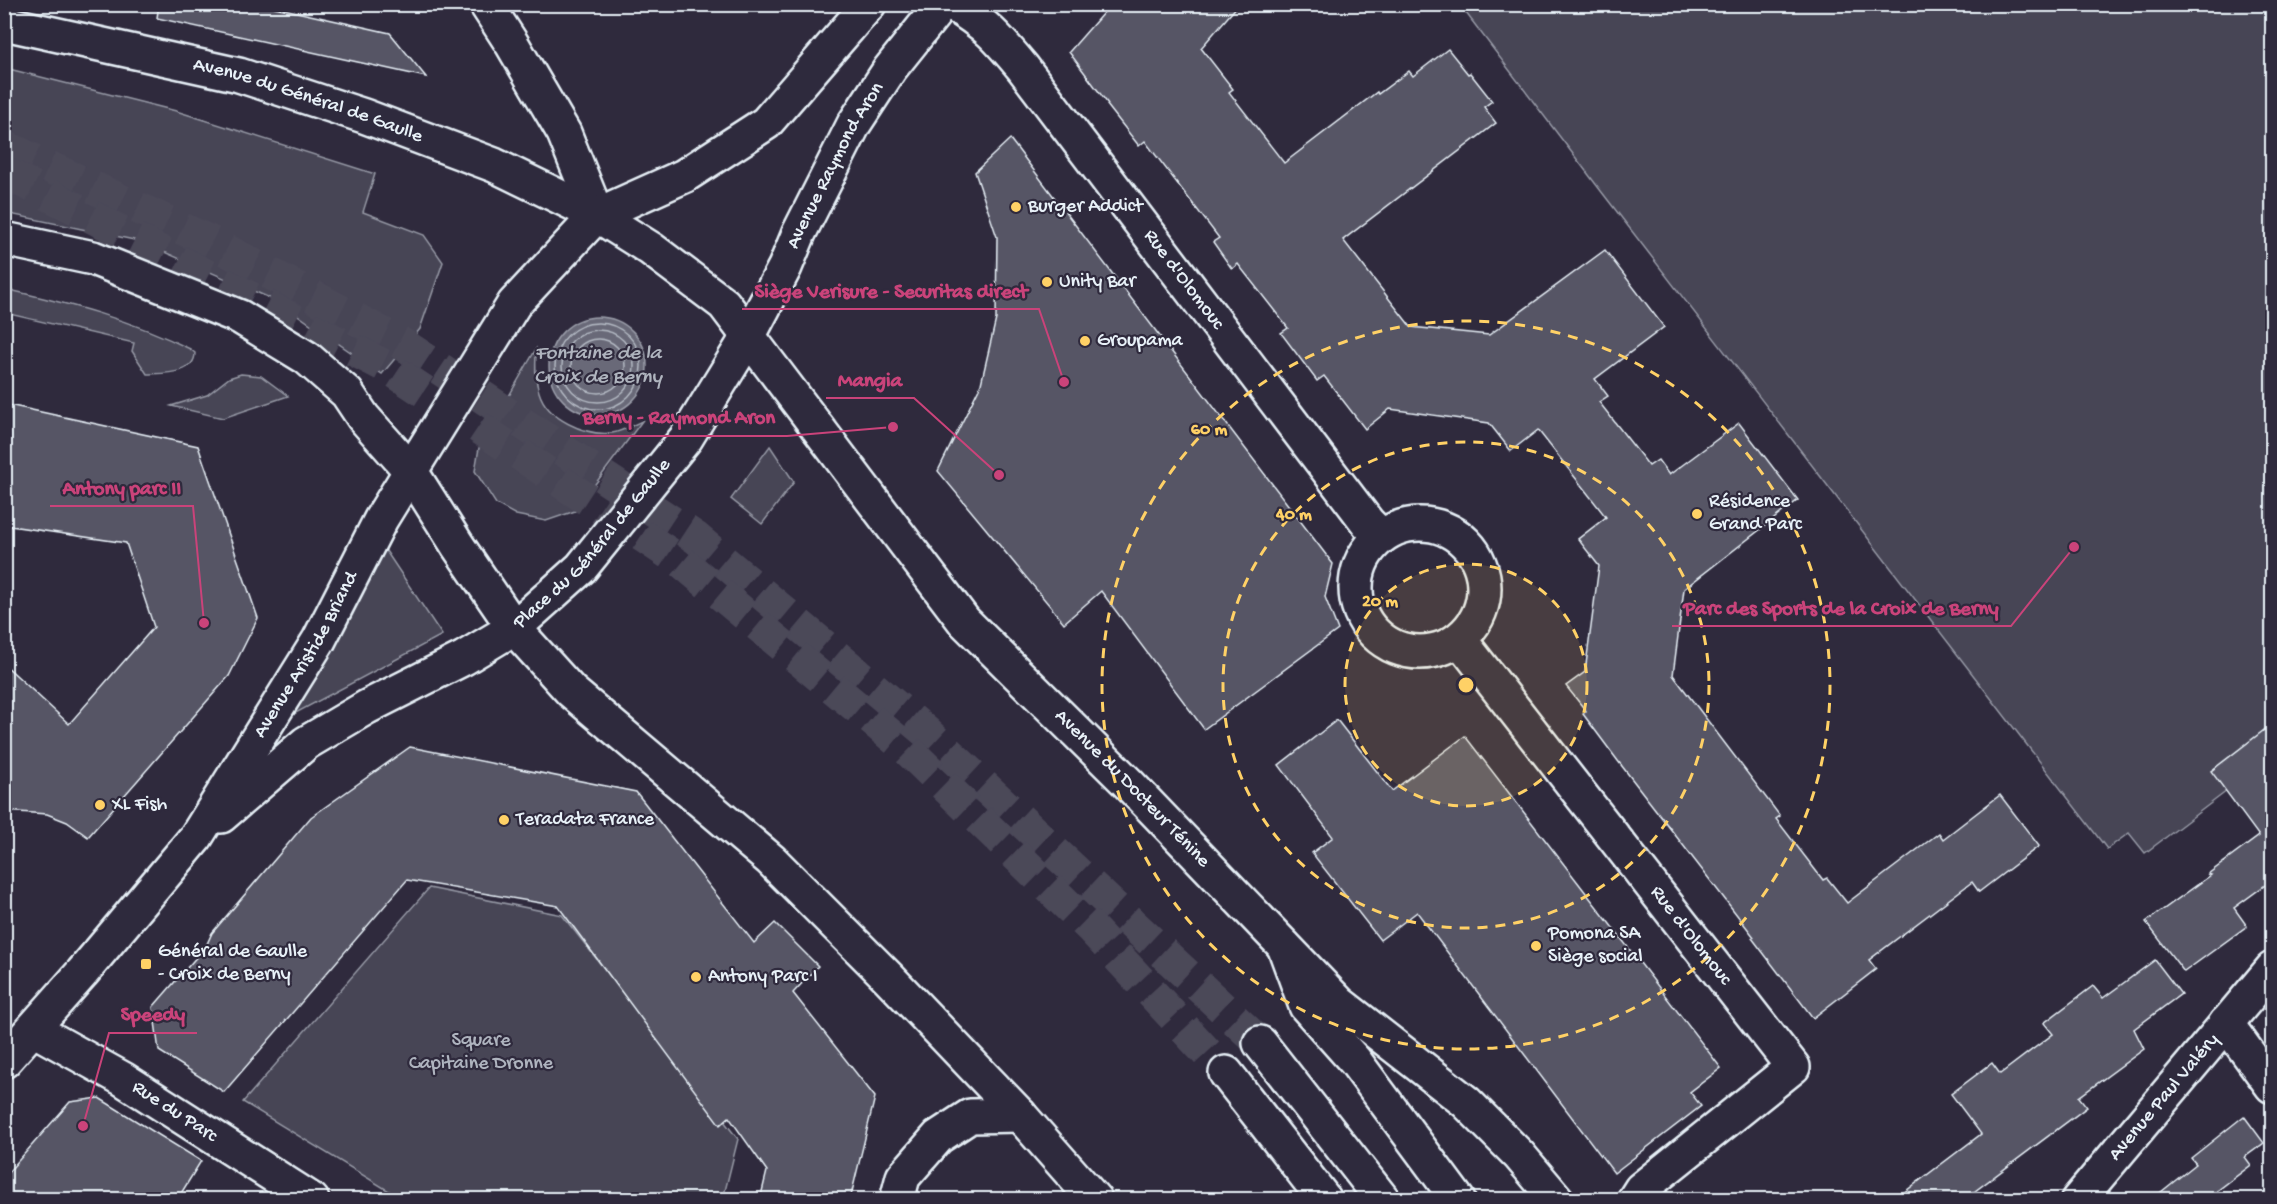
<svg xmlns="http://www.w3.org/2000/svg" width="2277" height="1204" font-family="'Gochi Hand',sans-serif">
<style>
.green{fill:#464455;stroke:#979aa6;stroke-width:1.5}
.water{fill:#696978;stroke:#9c9fab;stroke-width:1.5}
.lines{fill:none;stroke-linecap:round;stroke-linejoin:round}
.shore{stroke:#b5bbc5;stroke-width:1.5}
.building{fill:#575565;stroke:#e8f1f8;stroke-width:1.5}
.motorway-tunnel{stroke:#4b4859;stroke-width:33;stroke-dasharray:33 16;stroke-linecap:butt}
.minor-casing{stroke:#e8f1f8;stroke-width:38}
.primary-casing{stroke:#e8f1f8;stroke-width:38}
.motorway-casing{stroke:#e8f1f8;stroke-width:38}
.minor{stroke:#2f2a3d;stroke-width:33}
.primary{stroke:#2f2a3d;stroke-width:33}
.motorway{stroke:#2f2a3d;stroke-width:33}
.ring{fill:none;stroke:#ffd166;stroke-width:3;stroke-dasharray:10 8}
.poi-dot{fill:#ffd166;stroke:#2f2a3d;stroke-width:2}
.labels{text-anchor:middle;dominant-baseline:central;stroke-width:4.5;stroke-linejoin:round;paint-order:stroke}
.street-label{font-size:20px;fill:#e8f1f8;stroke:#2f2a3d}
.poi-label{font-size:20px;fill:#e8f1f8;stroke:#2f2a3d;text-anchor:start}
.park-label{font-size:20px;fill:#afb4bf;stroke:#2f2a3d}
.water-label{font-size:21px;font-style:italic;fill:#afb4be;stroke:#2f2a3d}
.centre{fill:#ffd166;stroke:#2f2a3d;stroke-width:3}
.ring-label{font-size:18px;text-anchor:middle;font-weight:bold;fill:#ffd166;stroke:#2f2a3d;stroke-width:4.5;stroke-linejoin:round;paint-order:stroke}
.leader{fill:none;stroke:#ca437a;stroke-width:2}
.callout-dot{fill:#ca437a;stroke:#2f2a3d;stroke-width:2}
.callout-label{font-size:21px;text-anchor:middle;font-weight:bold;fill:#ca437a;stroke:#2f2a3d;stroke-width:4.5;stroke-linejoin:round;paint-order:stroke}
</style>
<rect width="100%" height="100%" fill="#2f2a3d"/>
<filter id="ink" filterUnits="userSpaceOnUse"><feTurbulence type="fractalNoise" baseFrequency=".0167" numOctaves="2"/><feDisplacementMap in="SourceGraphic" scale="12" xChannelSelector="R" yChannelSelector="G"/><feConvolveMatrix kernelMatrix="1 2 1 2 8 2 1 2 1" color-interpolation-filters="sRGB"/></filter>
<g filter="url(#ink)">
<g class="green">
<path d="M1460 5H2272V757L2145 853 2129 833 2107 849 1601 191Z"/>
<path d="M5 68 176 111 375 174 363 212 424 235 443 262 420 329 382 374 279 302 139 241 5 213Z"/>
<path d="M5 289C67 303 132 320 190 349L195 353C195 375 162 373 147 374L132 351 134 343 5 313Z"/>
<path d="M536 349C536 363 534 378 539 392 547 419 585 436 612 433 621 432 633 425 642 421L575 511 546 521 516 515 496 504 475 471 479 448Z"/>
<path d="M241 374 261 376 288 396 223 418 171 406 207 395 229 378Z"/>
<path d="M770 446 794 482 762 524 731 499Z"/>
<path d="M380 542 442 635 292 715Z"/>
<path d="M429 888 562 915 738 1139 723 1199H402L243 1102Z"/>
</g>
<circle class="water" cx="598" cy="366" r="49"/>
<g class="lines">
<g class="shore">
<circle cx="598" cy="366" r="43"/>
<circle cx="598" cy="366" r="36"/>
<circle cx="598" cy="366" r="27"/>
</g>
</g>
<g class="building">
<path d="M159 4H261L390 33 426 77 157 18Z"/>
<path d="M1111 4H1239L1201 48 1233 89 1229 92 1284 163 1377 92 1378 94 1409 71 1413 76 1448 49 1468 74 1470 73 1492 101 1484 107 1496 123 1343 240 1411 327 1489 335 1605 250 1664 327 1595 379 1608 396 1599 402 1649 466 1658 460 1669 475 1739 423 1798 500 1684 589 1673 675 1780 816 1776 819 1823 880 1827 878 1847 903 1939 833 1943 839 2000 795 2039 846 1979 892 1972 882 1869 960 1876 969 1813 1018 1752 938 1754 937 1618 761 1583 714 1586 711 1566 686 1585 672 1599 566 1578 539 1606 517 1538 430 1511 451 1489 423 1390 409 1365 429 1324 376 1317 381 1281 333 1288 328 1238 264 1232 269 1213 242 1219 238 1145 141 1139 146 1107 105 1108 104 1069 52Z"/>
<path d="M1010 139 1333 564 1325 597 1338 630 1204 729 1101 591 1064 623 938 471 981 384 996 319 997 237 975 172Z"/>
<path d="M4 404 198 446 258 618 229 676 88 837 67 822 47 814 4 811V664L69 724 154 627 126 543 4 525Z"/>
<path d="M1337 720 1392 791 1465 736 1721 1068 1690 1092 1701 1106 1614 1173 1417 912 1380 940 1312 853 1333 837 1279 765Z"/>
<path d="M2272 724V880L2234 908 2247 926 2184 972 2146 922 2211 875 2208 874 2259 836 2211 771Z"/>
<path d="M410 747 636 792 754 943 775 923 818 966 793 993 875 1097 850 1200H760L767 1171 729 1117 720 1125 558 906 407 880 224 1092 159 1051 153 1007 206 946 212 933 311 817Z"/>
<path d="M2155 960 2181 994 2134 1029 2144 1049 2079 1097 2087 1107 1963 1200H1894L1981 1134 1951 1094 1992 1063 2000 1074 2053 1034 2044 1023 2093 986 2103 998Z"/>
<path d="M99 1098 201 1161 177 1200H4V1177L70 1102Z"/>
<path d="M2244 1116 2264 1143 2245 1157 2251 1165 2205 1200H2151L2196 1164 2191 1158Z"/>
</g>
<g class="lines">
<g class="motorway-tunnel">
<path d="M4 146 209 241 401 343 696 538 925 731 1260 1043"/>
<path d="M4 172 389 368 682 562 906 748 1092 929 1226 1073"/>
</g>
<g class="minor-casing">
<g id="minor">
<path d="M486 4 512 44 564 133 597 215"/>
<path id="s1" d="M952 4C986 24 998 38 1023 68L1368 523 1381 536"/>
<circle cx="1420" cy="588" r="64"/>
<path id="s2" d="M1460 640 1793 1067 1641 1189 1634 1200"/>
<path d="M2226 1023 2272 1086"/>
<path id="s3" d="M33 1029 123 1079 312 1200"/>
<path d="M897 1200 903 1177 938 1137 970 1116 1020 1115"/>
<path id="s4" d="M2078 1200 2272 969"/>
</g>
</g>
<g class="primary-casing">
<g id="primary">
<path id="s5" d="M4 23 239 75 364 116 494 165 597 215 651 249 724 304 964 621 1127 782 1339 1003 1466 1102 1519 1155 1557 1200"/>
<path d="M4 239 93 258 240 317 307 358 347 393 363 417 410 470 458 546 514 628 571 691 771 860 889 978 1020 1115"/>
<path id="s6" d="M221 816 306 743 367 707 464 658 514 628 581 568 686 438 748 337 785 267 799 233 854 124 890 69 942 4"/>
<path id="s7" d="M4 1061 82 973 196 837 319 640 381 519 514 304 597 215 684 176 766 123 869 4"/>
</g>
</g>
<g class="motorway-casing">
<g id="motorway">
<path d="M1284 946 1306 1006 1355 1061 1458 1200"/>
<path d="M1260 1043 1383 1200"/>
<path d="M1226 1073 1325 1200"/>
<path d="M1020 1115 1095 1200"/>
</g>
</g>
<use href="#minor" class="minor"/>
<use href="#primary" class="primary"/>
<use href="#motorway" class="motorway"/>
</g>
</g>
<circle cx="1466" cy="685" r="121" fill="#ffd166" fill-opacity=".12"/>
<g class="ring">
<circle cx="1466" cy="685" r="121"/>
<circle cx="1466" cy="685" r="243"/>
<circle cx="1466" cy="685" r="364"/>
</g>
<g class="poi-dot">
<circle cx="1016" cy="207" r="6"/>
<circle cx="1047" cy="282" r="6"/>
<circle cx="1085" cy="341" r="6"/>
<circle cx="1697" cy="514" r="6"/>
<circle cx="100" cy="805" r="6"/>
<circle cx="504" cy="820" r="6"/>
<circle cx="1536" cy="946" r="6"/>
<rect x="140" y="958" width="12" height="12" rx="3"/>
<circle cx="696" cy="977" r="6"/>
</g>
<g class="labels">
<g class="street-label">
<text stroke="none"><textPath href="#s5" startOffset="314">Avenue du Général de Gaulle</textPath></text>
<text stroke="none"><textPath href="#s6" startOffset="918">Avenue Raymond Aron</textPath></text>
<text stroke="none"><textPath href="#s1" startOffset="362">Rue d'Olomouc</textPath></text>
<text stroke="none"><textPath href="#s6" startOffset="465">Place du Général de Gaulle</textPath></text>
<text stroke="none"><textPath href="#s7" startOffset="508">Avenue Aristide Briand</textPath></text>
<text stroke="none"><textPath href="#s5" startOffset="1416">Avenue du Docteur Ténine</textPath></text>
<text stroke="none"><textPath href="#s2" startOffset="375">Rue d'Olomouc</textPath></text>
<text stroke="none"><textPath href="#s4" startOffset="134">Avenue Paul Valéry</textPath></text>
<text stroke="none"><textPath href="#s3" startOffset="164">Rue du Parc</textPath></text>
</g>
<g class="poi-label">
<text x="1028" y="207">Burger Addict</text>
<text x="1059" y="282">Unity Bar</text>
<text x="1097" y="341">Groupama</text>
<text x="1709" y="502">Résidence<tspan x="1709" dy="23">Grand Parc</tspan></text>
<text x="112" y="805">XL Fish</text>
<text x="516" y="820">Teradata France</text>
<text x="1548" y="934">Pomona SA<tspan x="1548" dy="23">Siège social</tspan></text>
<text x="158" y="952">Général de Gaulle<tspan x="158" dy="23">- Croix de Berny</tspan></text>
<text x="708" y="977">Antony Parc I</text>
</g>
<g class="park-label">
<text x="481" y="1041">Square<tspan x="481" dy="23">Capitaine Dronne</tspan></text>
</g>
<g class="water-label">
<text x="598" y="354">Fontaine de la<tspan x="598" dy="24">Croix de Berny</tspan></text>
</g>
</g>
<circle cx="1466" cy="685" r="9" class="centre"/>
<g class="ring-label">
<text x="1209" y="434">60 m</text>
<text x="1294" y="519">40 m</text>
<text x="1380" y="606">20 m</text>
</g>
<path class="leader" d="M1064 382L1039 309H742M999 475L914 398H826M893 427L787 436H570M204 623L193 506H50M2074 547L2011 626H1672M83 1126L109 1033H197"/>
<g class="callout-dot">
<circle cx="1064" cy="382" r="6"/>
<circle cx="999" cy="475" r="6"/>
<circle cx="893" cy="427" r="6"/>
<circle cx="204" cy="623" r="6"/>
<circle cx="2074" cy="547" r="6"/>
<circle cx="83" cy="1126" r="6"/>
</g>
<g class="callout-label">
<text x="891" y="297">Siège Verisure - Securitas direct</text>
<text x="870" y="386">Mangia</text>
<text x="679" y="423">Berny - Raymond Aron</text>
<text x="122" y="494">Antony parc II</text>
<text x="1841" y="614">Parc des Sports de la Croix de Berny</text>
<text x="153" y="1020">Speedy</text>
</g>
<rect width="2277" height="1204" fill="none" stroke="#2f2a3d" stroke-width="24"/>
<rect x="12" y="12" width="2253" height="1180" fill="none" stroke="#e8f1f8" stroke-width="2" filter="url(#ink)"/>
</svg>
